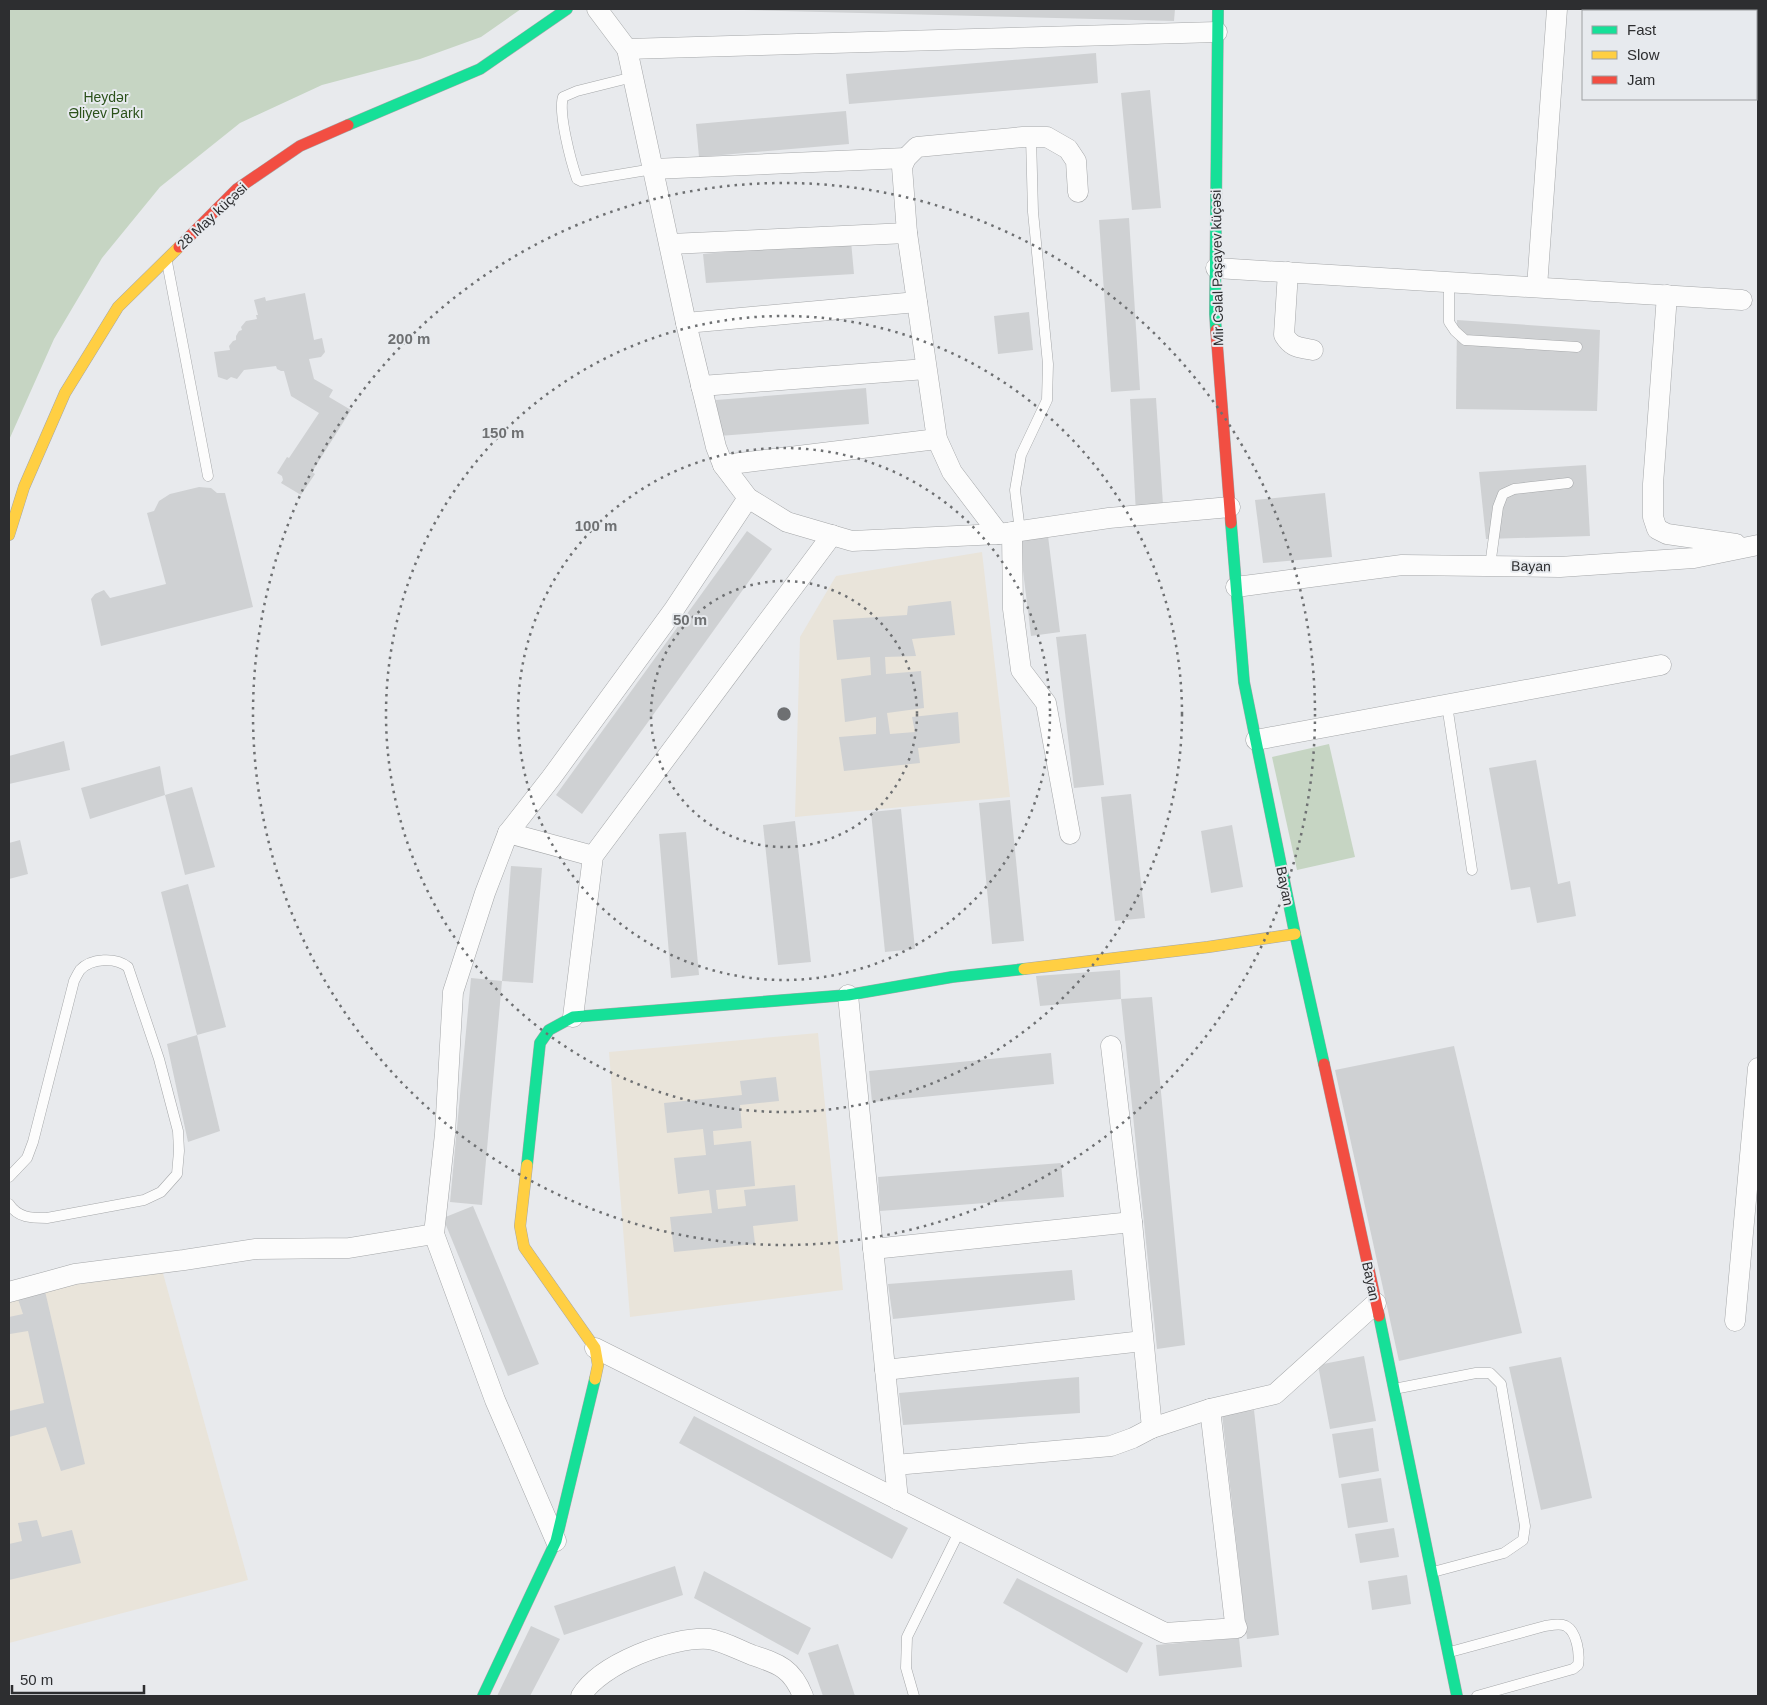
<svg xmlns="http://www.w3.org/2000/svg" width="1767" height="1705" font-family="Arial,sans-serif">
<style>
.education{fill:#e9e4da}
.green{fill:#c6d5c3}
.building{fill:#cfd1d3}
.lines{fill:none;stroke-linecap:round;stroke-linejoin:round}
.lane-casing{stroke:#a5a7a9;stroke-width:11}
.street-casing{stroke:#a5a7a9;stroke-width:21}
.fast-casing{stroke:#a5a7a9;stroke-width:12}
.slow-casing{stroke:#a5a7a9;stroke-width:12}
.jam-casing{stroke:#a5a7a9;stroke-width:12}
.lane{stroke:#fcfcfc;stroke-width:10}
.street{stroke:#fcfcfc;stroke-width:20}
.fast{stroke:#16e098;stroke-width:11}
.slow{stroke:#ffcf43;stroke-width:11}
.jam{stroke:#f24e42;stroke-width:11}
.ring{fill:none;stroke:#6e7072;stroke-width:2.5;stroke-dasharray:2.5 5}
.labels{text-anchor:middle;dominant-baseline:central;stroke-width:4;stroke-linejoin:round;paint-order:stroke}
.park-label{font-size:14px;fill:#2b511a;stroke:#e7eaee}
.street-label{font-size:14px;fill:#2d2e30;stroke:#e7eaee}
.centre{fill:#6e7072;stroke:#e7eaee;stroke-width:2.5}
.ring-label{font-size:15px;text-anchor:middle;font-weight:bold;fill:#6e7072;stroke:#e7eaee;stroke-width:4;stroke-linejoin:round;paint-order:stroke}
</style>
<rect width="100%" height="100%" fill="#e8eaed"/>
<g class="education">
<path d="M982 552 1010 797 795 817 800 637 836 576Z"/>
<path d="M818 1033 843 1290 630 1317 609 1052Z"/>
<path d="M161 1266 248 1580 9 1643V1296Z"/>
</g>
<g class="green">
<path d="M9 9H521L481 37 420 59 322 85 240 123 160 187 102 258 54 339 9 440Z"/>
<path d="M1329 744 1355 857 1297 870 1272 757Z"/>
</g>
<g class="building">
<path d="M744 9H1175L1174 21 744 10Z"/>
<path d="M1096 53 1098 83 849 104 846 74Z"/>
<path d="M1150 90 1161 208 1132 210 1121 93Z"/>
<path d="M846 111 849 144 699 157 696 124Z"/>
<path d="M1129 218 1140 390 1111 392 1099 220Z"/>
<path d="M851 241 854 274 706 283 703 254Z"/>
<path d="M305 293 314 340 322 338 325 352 321 357 309 359 314 379 333 390 329 397 351 410 312 472 315 474 301 495 281 483 283 480 282 476 277 473 287 457 289 458 319 413 291 396 284 371H281L277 369 276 366 244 370 237 379 231 377 227 380 218 377 214 352 230 350 229 346 233 341 236 340V336L239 331 242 330 241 327 246 321 257 319 256 315H258L254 300 265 297 266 301Z"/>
<path d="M1029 312 1033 350 998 354 994 316Z"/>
<path d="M1457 320 1600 330 1597 411 1456 409Z"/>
<path d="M866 388 869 424 719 436 716 400Z"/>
<path d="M1156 398 1163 505 1136 514 1130 399Z"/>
<path d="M1586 465 1590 536 1486 539 1479 472Z"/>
<path d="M199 487 211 488 217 493H225L253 607 101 646 91 599 95 594 104 590 110 598 166 584 147 513 154 511 159 501 170 494Z"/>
<path d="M1325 493 1332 557 1263 563 1255 500Z"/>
<path d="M747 531 772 549 582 814 556 795Z"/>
<path d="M1048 536 1060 632 1031 636 1019 538Z"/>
<path d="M951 601 955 635 912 639 916 656 885 657 886 674 921 671 924 708 887 713 890 734 915 732 912 717 958 712 960 743 918 748 920 763 844 771 839 737 876 734V717L845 722 841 679 871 675 870 657 837 660 833 620 907 615 908 606Z"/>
<path d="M1086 634 1104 785 1074 788 1056 637Z"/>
<path d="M64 741 70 770 9 784V756Z"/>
<path d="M1536 760 1558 884 1570 881 1576 916 1537 923 1530 887 1511 890 1489 768Z"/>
<path d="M160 766 165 795 90 819 81 788Z"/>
<path d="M192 787 215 867 185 875 165 795Z"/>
<path d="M1131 794 1145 918 1115 921 1101 797Z"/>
<path d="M1010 800 1024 941 992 944 979 803Z"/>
<path d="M901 809 915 949 885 952 871 812Z"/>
<path d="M795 821 811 962 778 965 763 825Z"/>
<path d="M1232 825 1243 887 1211 893 1201 831Z"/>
<path d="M686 832 699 975 671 978 659 834Z"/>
<path d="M20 840 28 874 9 879V843Z"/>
<path d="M511 866 542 868 533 983 502 981Z"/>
<path d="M188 884 226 1027 197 1035 161 892Z"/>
<path d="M1120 970 1121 999 1152 997 1185 1345 1157 1349 1121 999 1040 1006 1036 976Z"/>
<path d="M471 978 502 981 482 1205 450 1202Z"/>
<path d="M197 1035 220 1131 188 1142 167 1044Z"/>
<path d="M1454 1046 1522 1333 1399 1361 1335 1070Z"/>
<path d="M1051 1053 1054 1084 872 1102 869 1071Z"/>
<path d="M776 1077 779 1101 740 1105 742 1128 713 1131 714 1145 751 1141 755 1186 716 1190 718 1209 746 1206 744 1190 795 1185 798 1221 753 1226 755 1244 674 1252 670 1217 712 1213 709 1190 678 1194 674 1158 706 1155 703 1129 667 1133 664 1103 742 1095 740 1081Z"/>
<path d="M1061 1163 1064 1197 880 1211 878 1177Z"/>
<path d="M473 1206 539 1364 508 1376 443 1218Z"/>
<path d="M1072 1270 1075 1300 893 1319 888 1284Z"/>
<path d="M45 1291 85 1464 61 1471 46 1427 9 1437V1411L44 1403 28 1331 10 1334 9 1317 23 1314 17 1296Z"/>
<path d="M1364 1356 1376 1421 1330 1429 1318 1365Z"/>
<path d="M1561 1357 1592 1498 1541 1510 1509 1367Z"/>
<path d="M1079 1377 1080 1413 903 1425 899 1393Z"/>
<path d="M1254 1410 1279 1635 1247 1639 1222 1414Z"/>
<path d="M694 1416 908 1528 892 1559 679 1443Z"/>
<path d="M1373 1428 1379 1471 1339 1478 1332 1434Z"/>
<path d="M1381 1478 1388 1522 1348 1528 1341 1484Z"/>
<path d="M37 1520 42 1537 72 1530 81 1563 9 1580V1544L22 1541 18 1523Z"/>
<path d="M1394 1528 1399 1557 1360 1563 1355 1534Z"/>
<path d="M675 1566 683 1595 564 1635 554 1606Z"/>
<path d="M704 1571 811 1628 798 1655 694 1598Z"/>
<path d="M1407 1575 1411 1604 1372 1610 1368 1581Z"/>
<path d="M1017 1578 1143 1643 1127 1673 1003 1603Z"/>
<path d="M531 1626 560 1639 530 1696H497Z"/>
<path d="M1239 1638 1242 1667 1159 1676 1156 1645Z"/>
<path d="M838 1644 855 1696H823L808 1653Z"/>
</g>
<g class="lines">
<g class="lane-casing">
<g id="lane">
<path d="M633 77 577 91 563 97C558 113 571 162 577 179L581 181 653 169"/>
<path d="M167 262 208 476"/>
<path d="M1449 282V322L1455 331 1465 340 1577 347"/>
<path d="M1020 531 1015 490 1021 455 1047 400 1048 364 1033 212 1031 137"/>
<path d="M1490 566 1498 507 1503 494 1514 489 1568 483"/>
<path d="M1447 705 1472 870"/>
<path d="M9 1177 27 1158 33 1142 74 981C76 977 78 973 80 970 91 958 116 957 128 967L159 1059 178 1131 179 1151 177 1174 161 1192 144 1200 47 1218C31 1218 18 1218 9 1204"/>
<path d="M1394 1389 1476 1373H1490L1501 1384 1525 1526 1523 1540 1504 1553 1433 1572"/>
<path d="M1450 1652 1545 1626C1552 1625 1560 1623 1566 1626 1577 1632 1580 1654 1578 1665L1573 1669 1477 1696"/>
<path d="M914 1696 906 1668 907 1637 960 1530"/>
</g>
</g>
<g class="street-casing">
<g id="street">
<path d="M597 9 627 49 686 323 716 447 723 465 748 498 787 522 852 541 999 534 1109 518 1230 507"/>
<path d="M1622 9 1625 11"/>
<path d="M627 49 1217 32"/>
<path d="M653 169 906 158"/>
<path d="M670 244 907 233"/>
<path d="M1216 268 1742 300"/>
<path d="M1288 272 1284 335C1292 348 1298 347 1313 350"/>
<path d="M1537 287 1557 9"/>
<path d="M1667 295 1653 484V517L1657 529 1667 534 1736 544"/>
<path d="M686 323 917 302"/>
<path d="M701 386 926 369"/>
<path d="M723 465 937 439"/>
<path d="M1012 532 1013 609 1021 670 1046 703 1070 834"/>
<path d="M999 534 952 472 937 439 907 233 902 167 906 158 917 147 1023 137H1047L1068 149 1076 161 1078 192"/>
<path d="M1236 587 1402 565 1560 567 1694 558 1758 545"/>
<path d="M1256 740 1661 665"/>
<path d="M508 833 593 856"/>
<path d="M848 995 898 1500"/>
<path d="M573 1017 593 856 832 535"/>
<path d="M1111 1046 1132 1222 1152 1428 1210 1409 1275 1394 1376 1303"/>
<path d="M873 1249 1132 1222"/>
<path d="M9 1292 75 1274 184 1260 256 1249 349 1248 434 1234"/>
<path d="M1735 1321 1758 1068"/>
<path d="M595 1348 1165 1633 1237 1628 1235 1623 1210 1409"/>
<path d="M885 1370 1143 1341"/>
<path d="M895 1465 1111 1446 1133 1438 1152 1428"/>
<path d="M556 1541 495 1400 434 1234 445 1134 453 992 485 893 508 833 551 778 673 611 748 498"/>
<path d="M581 1696C600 1664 672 1636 709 1639 723 1641 739 1650 752 1655 779 1664 792 1668 803 1696"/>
</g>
</g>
<g class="fast-casing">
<g id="fast">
<path d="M348 125 480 69 567 9"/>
<path d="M1216 330 1215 314 1218 9"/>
<path d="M1231 523 1244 682 1295 934 1324 1064"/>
<path d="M527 1165 540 1043 549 1030 573 1017 848 995 952 977 1024 969"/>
<path d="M1379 1316 1457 1696"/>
<path d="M483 1696 556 1541 595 1379"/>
</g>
</g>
<g class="slow-casing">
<g id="slow">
<path d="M9 535 24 487 65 393 118 307 179 247"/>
<path d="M1024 969 1208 947 1295 934"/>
<path d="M527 1165 520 1226 524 1247 595 1348 598 1365 595 1379"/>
</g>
</g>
<g class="jam-casing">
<g id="jam">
<path d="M179 247 237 189 300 146 348 125"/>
<path d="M1216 330 1231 523"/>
<path d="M1324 1064 1379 1316"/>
</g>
</g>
<use href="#lane" class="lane"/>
<use href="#street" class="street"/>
<use href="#fast" class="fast"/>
<use href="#slow" class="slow"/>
<use href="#jam" class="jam"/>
</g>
<g class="ring">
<circle cx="784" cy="714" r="133"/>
<circle cx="784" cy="714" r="266"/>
<circle cx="784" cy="714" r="398"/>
<circle cx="784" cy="714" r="531"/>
</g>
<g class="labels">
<g class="park-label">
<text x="106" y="97">Heydər<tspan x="106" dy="16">Əliyev Parkı</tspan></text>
</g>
<g class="street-label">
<text transform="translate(212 216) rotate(-43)">28 May küçəsi</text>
<text transform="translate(1217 268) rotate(-91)">Mir Cəlal Paşayev küçəsi</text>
<text transform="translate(1531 566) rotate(1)">Bayan</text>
<text transform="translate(1285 886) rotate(79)">Bayan</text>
<text transform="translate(1371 1281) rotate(78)">Bayan</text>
</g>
</g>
<circle cx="784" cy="714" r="8" class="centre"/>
<g class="ring-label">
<text x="409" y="344">200 m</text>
<text x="503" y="438">150 m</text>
<text x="596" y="531">100 m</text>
<text x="690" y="625">50 m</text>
</g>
<rect width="1767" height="1705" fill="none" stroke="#2d2e30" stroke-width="20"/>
<rect x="1582" y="10" width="175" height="90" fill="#e7eaee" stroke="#9d9fa2"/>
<rect x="1592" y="26" width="25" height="8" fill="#16e098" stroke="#9d9fa2"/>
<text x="1627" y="35" font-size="15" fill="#2d2e30">Fast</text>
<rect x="1592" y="51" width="25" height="8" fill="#ffcf43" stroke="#9d9fa2"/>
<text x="1627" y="60" font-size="15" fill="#2d2e30">Slow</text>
<rect x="1592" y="76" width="25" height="8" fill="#f24e42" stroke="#9d9fa2"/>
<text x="1627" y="85" font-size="15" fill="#2d2e30">Jam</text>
<path d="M12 1685v8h132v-8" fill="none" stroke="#2d2e30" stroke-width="2.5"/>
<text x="20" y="1685" font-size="15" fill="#2d2e30" stroke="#e7eaee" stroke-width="4" paint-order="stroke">50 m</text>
</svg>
